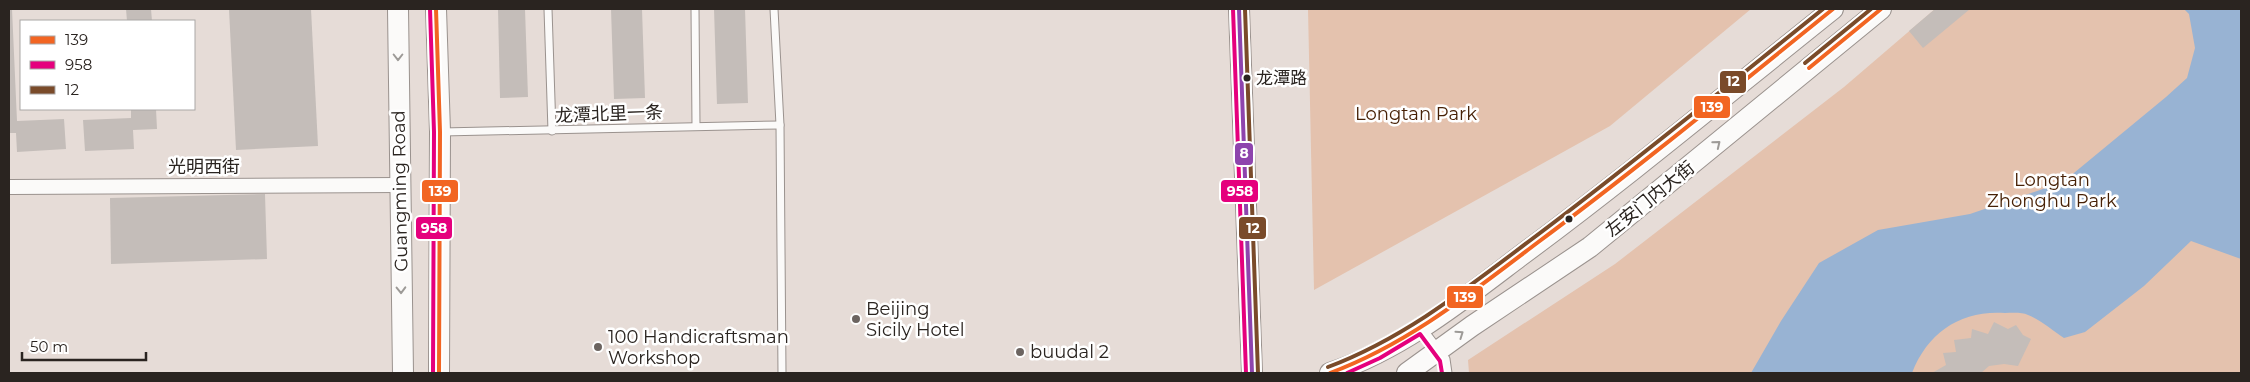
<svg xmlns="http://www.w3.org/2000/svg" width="2250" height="382" font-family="Montserrat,'Noto Sans SC',sans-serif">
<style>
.green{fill:#e4c2ae}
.water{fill:#98b3d3}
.building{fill:#c4bdb9}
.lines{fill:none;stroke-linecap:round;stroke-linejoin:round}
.lane-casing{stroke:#9a928e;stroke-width:9}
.street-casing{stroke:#9a928e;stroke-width:16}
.secondary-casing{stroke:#9a928e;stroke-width:22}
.lane{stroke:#fbfaf9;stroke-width:7}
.street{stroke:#fbfaf9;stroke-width:14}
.secondary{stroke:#fbfaf9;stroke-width:20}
.bus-1-casing{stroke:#fff;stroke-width:8}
.bus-2-casing{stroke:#fff;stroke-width:8}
.bus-3-casing{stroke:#fff;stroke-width:8}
.bus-4-casing{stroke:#fff;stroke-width:8}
.bus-1{stroke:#f26522;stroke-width:4}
.bus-2{stroke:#e5007d;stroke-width:4}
.bus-3{stroke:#7a4b2a;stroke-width:4}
.bus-4{stroke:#8e44ad;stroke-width:4}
.oneway{stroke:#9d9a97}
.bus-dot{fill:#2a2420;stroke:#fff;stroke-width:2}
.poi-dot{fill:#6c6460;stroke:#fff;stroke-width:2}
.labels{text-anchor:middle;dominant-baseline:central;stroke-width:5;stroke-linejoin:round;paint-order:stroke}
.bus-label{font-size:17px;fill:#2a2420;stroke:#fff;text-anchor:start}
.street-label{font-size:18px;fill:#2a2420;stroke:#fff}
.park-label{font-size:18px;fill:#472106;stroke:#fff}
.poi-label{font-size:18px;fill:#2a2420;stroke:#fff;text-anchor:start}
.line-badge{stroke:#fff;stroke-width:2}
.badge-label{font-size:14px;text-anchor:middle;font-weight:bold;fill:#fff}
</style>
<rect width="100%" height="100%" fill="#e6dcd7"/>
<g class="green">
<path d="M1308 9H1751L1610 126 1314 290Z"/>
<path d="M1935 9H2241V373H1469L1468 360 1615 264 1844 87Z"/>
</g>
<path class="water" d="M2184 9H2241V259L2191 241 2144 286 2085 332 2064 338C2053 331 2041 320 2028 315 2022 312 2012 313 2005 313 1961 310 1928 332 1912 373H1751L1781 321 1819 263 1878 230 1970 214 2063 182 2166 97 2187 78 2195 48 2189 14Z"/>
<g class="building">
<path d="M9 9H12L17 121 64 119 66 149 17 152 16 133H9Z"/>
<path d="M126 9H151L152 21H127Z"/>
<path d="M229 9H311L318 146 236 150Z"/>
<path d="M498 9H525L528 97 500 98Z"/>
<path d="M611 9H642L645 98 614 99Z"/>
<path d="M714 9H745L748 103 717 104Z"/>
<path d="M1935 9H1970L1923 48 1909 31Z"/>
<path d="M131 109H156L157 129 133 130 134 149 85 151 83 120 131 118Z"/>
<path d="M265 194 267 259 111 264 110 198Z"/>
<path d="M1994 322 2008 329 2016 325 2023 335 2031 339 2018 366 2004 364 1989 366 1981 373H1932L1946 365 1943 353 1956 352 1954 340 1971 338 1972 329 1988 334Z"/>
</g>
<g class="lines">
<g class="lane-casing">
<g id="lane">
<path d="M548 9 552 131"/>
<path d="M695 9 696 126"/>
<path d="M774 9 780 125 782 373"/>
<path d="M442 132 780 125"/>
<path d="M1423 329 1446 359 1448 373"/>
</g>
</g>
<g class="street-casing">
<path id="street" d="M9 187 399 185"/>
</g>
<g class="secondary-casing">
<g id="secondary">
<path d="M398 9 403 373"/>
<path d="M436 9 440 132 439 373"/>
<path d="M1239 9 1252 373"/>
<path d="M1330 373C1400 350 1461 301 1519 257 1626 178 1729 92 1833 9"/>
<path d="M1407 373 1472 326 1590 247 1881 9"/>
</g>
</g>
<use href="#lane" class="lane"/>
<use href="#street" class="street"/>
<use href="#secondary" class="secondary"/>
<g class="bus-1-casing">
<g id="bus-1">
<path d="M436 9 440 132 439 373"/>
<path d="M1809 68 1881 9"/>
<path d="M1330 373C1408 344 1471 293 1537 243 1638 168 1735 88 1833 9"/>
</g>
</g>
<g class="bus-2-casing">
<g id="bus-2">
<path d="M430 9 434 132 433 373"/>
<path d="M1233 9 1246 373"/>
<path d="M1347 373 1380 358 1420 334 1440 361 1442 373"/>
</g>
</g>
<g class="bus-3-casing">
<g id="bus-3">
<path d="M1245 9 1258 373"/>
<path d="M1805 63 1871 9"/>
<path d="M1328 367C1405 338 1467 288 1532 239 1631 165 1727 86 1823 9"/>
</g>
</g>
<g class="bus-4-casing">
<path id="bus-4" d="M1239 9 1252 373"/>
</g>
<use href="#bus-1" class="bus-1"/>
<use href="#bus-2" class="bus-2"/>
<use href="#bus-3" class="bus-3"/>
<use href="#bus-4" class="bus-4"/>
</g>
<defs><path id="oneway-chevron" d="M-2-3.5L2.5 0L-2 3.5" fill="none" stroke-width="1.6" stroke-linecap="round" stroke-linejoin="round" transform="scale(1.25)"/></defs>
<g class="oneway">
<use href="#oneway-chevron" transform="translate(398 57) rotate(90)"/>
<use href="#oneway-chevron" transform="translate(1717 144) rotate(-39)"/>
<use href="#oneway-chevron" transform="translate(401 290) rotate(89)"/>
<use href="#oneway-chevron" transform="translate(1460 334) rotate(-35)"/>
</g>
<g class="bus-dot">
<circle cx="1247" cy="78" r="4.5"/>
<circle cx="1569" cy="219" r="4.5"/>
</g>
<g class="poi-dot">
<circle cx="856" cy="319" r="5"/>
<circle cx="598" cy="347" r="5"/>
<circle cx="1020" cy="352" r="5"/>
</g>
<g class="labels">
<g class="bus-label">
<text x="1256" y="78">龙潭路</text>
</g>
<g class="street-label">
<text transform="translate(609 114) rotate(-2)">龙潭北里一条</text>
<text x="204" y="167">光明西街</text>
<text transform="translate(400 191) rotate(-91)">Guangming Road</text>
<text transform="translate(1650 199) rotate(-39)">左安门内大街</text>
</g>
<g class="park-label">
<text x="1416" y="114">Longtan Park</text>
<text x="2052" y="180">Longtan<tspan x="2052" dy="21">Zhonghu Park</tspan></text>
</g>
<g class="poi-label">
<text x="866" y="309">Beijing<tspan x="866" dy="21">Sicily Hotel</tspan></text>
<text x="608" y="337">100 Handicraftsman<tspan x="608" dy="21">Workshop</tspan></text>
<text x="1030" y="352">buudal 2</text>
</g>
</g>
<g class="line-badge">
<rect x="1719" y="70" width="28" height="24" rx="5" fill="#7a4b2a"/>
<rect x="1693" y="95" width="38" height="24" rx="5" fill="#f26522"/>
<rect x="1234" y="142" width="20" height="24" rx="5" fill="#8e44ad"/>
<rect x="421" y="179" width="38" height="24" rx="5" fill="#f26522"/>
<rect x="1220" y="179" width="39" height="24" rx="5" fill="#e5007d"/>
<rect x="415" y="216" width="38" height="24" rx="5" fill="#e5007d"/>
<rect x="1238" y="216" width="29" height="24" rx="5" fill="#7a4b2a"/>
<rect x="1446" y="285" width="38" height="24" rx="5" fill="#f26522"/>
</g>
<g class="badge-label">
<text x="1733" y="86">12</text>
<text x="1712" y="112">139</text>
<text x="1244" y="158">8</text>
<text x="440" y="196">139</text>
<text x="1240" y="196">958</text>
<text x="434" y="233">958</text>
<text x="1253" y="233">12</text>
<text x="1465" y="302">139</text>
</g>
<rect width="2250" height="382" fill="none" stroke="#2a2420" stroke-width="20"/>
<rect x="20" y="20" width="175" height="90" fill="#ffffff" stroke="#aaa7a6"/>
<rect x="30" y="36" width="25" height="8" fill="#f26522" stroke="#aaa7a6"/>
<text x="65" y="45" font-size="15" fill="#2a2420">139</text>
<rect x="30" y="61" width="25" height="8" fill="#e5007d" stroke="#aaa7a6"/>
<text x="65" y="70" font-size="15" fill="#2a2420">958</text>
<rect x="30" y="86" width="25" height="8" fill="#7a4b2a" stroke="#aaa7a6"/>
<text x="65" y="95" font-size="15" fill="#2a2420">12</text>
<path d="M22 352v8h124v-8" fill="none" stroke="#2a2420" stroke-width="2.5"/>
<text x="30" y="352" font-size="15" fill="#2a2420" stroke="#ffffff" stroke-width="4" paint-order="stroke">50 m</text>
</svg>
